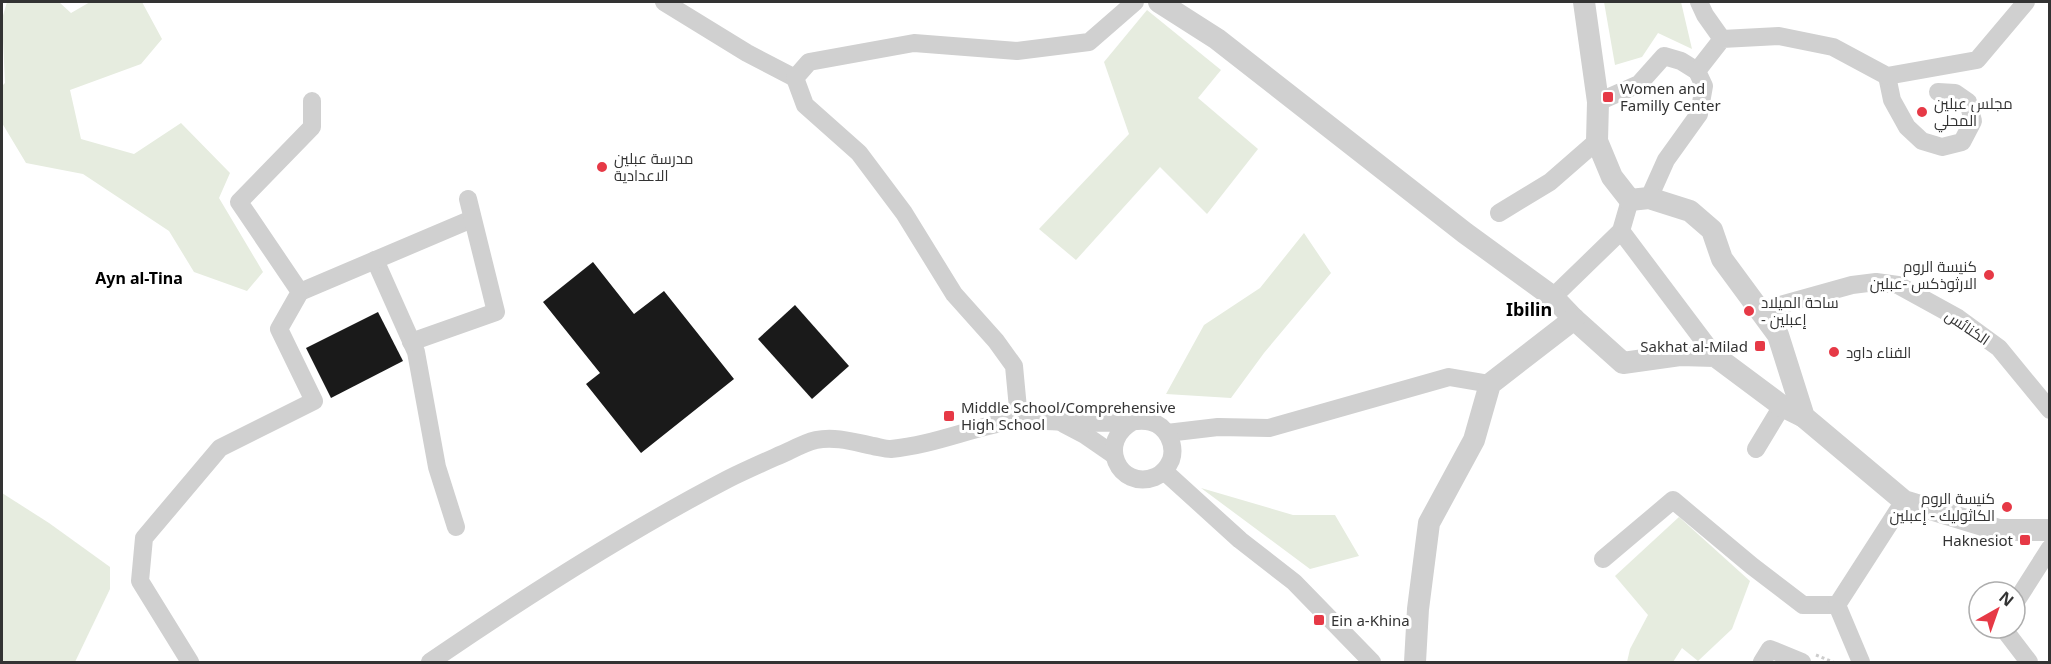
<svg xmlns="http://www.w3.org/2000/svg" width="2051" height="664" font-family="'Noto Sans',Cairo,sans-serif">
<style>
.green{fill:#e6ecdf}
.building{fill:#1a1a1a}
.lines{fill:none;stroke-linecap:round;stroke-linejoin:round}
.path{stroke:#cdcdcd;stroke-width:3;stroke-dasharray:3 3;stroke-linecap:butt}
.minor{stroke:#d0d0d0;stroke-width:18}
.tertiary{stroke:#d0d0d0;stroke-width:22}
.poi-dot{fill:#e63946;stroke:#fff;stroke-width:2}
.labels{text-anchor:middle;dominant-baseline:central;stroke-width:6;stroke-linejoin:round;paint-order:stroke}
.poi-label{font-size:15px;fill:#333;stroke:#fff;text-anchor:start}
.street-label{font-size:15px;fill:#333;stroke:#fff}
.neighbourhood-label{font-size:16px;font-weight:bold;fill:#000;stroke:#fff}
.quarter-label{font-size:18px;font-weight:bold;fill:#000;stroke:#fff}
</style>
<rect width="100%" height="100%" fill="#fff"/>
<g class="green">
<path d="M7 2H59L71 13 90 2H142L162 39 141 64 70 90 81 139 134 154 181 123 230 173 219 198 263 272 247 291 194 272 169 231 83 174 26 163 2 123V86L5 83 2 19Z"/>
<path d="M1604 2H1681L1692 49 1658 33 1642 57 1615 65Z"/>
<path d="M1147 10 1221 70 1198 98 1258 149 1207 214 1160 167 1076 260 1039 229 1129 134 1104 62Z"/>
<path d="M1304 233 1331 273 1264 353 1231 398 1166 394 1204 325 1260 288Z"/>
<path d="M1201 488 1293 515H1335L1359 556 1310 569Z"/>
<path d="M2 493 49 523 110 567V589L75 662H2Z"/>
<path d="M1679 517 1750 581 1732 629 1698 661 1682 648 1673 662H1627L1630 649 1648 615 1615 576Z"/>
</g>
<g class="building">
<path d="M593 262 634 314 664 291 734 379 641 453 586 384 600 373 543 302Z"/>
<path d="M795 305 849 366 812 399 758 339Z"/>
<path d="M378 312 403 361 331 398 306 348Z"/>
</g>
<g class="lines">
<path class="path" d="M1816 655 1833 662"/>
<g class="minor">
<path d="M664 2 747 53 795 78"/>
<path d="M1699 2 1705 15 1722 39"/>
<path d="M1887 76 1892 100 1907 127 1922 141 1942 147 1962 142 1973 121 1968 102 1955 93 1938 92"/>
<path d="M1598 102 1639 84 1664 56 1681 61 1697 71"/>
<path d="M1649 198 1666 160 1699 114 1704 86 1697 71 1722 39 1779 36 1833 47 1887 76 1977 60 2026 2"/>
<path d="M1499 213 1550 182 1597 141"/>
<path d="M1621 231 1715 356"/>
<path d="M375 260 416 352 437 467 456 527"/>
<path d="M300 292 472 219"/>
<path d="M1553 297 1621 231 1630 200"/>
<path d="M1758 311 1852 285 1876 282 1898 285 1958 318 1999 348 2050 410"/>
<path d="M411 342 496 312 468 199"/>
<path d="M1019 419 1014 366 996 341 954 294 904 213 859 153 805 105 795 78 809 62 914 43 1017 51 1089 42 1135 2"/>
<path d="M1064 424 1085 435 1114 455"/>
<path d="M1167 433 1218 427 1269 428 1449 377 1490 384"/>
<path d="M1756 449 1782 406"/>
<path d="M1164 471 1240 540 1294 582 1372 662"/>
<path d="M1603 559 1673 500 1752 566 1803 605H1837"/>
<path d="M2015 603 2050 548"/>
<path d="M2003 628 2029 662"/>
<path d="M190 662 140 581 144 538 220 448 314 401 279 329 300 292 239 202 312 127V101"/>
<path d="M430 662C525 597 626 532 728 479 748 469 769 460 789 451 797 447 807 442 816 440 835 436 854 442 873 446 879 447 885 449 891 449 935 445 975 426 1018 420 1027 418 1037 420 1046 421 1072 422 1098 424 1123 422 1132 422 1142 419 1151 422 1167 426 1176 445 1171 460 1168 467 1162 474 1155 477 1119 491 1095 441 1134 421"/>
<path d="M1762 662 1770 649 1802 662"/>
<path d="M1861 662 1837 605 1904 501"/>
</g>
<g class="tertiary">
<path d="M1159 2 1217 39 1465 233 1553 297 1574 319 1623 363 1680 355 1715 356 1782 406 1804 417"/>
<path d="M1584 2 1598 102 1597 141 1612 177 1630 200 1649 198 1690 211 1712 230 1722 259 1778 335 1804 417 1904 501 1999 530H2050"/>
<path d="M1415 662 1418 609 1429 523 1474 440 1490 384 1574 319"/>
</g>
</g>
<g class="poi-dot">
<rect x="1602" y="91" width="12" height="12" rx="3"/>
<circle cx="1922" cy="112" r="6"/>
<circle cx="602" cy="167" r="6"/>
<circle cx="1989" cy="275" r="6"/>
<circle cx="1749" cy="311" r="6"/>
<rect x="1754" y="340" width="12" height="12" rx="3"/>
<circle cx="1834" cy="352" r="6"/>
<rect x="943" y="410" width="12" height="12" rx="3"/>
<circle cx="2007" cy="507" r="6"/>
<rect x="2019" y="534" width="12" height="12" rx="3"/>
<rect x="1313" y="614" width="12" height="12" rx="3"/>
</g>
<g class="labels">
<g class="poi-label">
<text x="1620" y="88">Women and<tspan x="1620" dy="17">Familly Center</tspan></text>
<text x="1934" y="103">مجلس عبلين<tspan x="1934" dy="17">المحلي</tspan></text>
<text x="614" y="158">مدرسة عبلين<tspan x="614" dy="17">الاعدادية</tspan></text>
<text x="1977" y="266" text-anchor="end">كنيسة الروم<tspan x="1977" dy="17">الارثوذكس -عبلين</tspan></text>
<text x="1761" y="302">ساحة الميلاد<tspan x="1761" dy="17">- إعبلين</tspan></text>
<text x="1748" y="346" text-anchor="end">Sakhat al-Milad</text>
<text x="1846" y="352">الفناء داود</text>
<text x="961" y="407">Middle School/Comprehensive<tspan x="961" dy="17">High School</tspan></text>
<text x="1995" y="498" text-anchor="end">كنيسة الروم<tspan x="1995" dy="17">الكاثوليك - إعبلين</tspan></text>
<text x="2013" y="540" text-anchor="end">Haknesiot</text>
<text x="1331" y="620">Ein a-Khina</text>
</g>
<g class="street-label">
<text transform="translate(1968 327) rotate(34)">الكنائس</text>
</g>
<g class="neighbourhood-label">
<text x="139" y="278">Ayn al-Tina</text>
</g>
<g class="quarter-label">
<text x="1529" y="309">Ibilin</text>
</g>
</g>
<rect width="2051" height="664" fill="none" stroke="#333333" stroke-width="6"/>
<g transform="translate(1997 610) rotate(40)"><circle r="28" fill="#ffffff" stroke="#adadad" stroke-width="1.5"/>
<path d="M0-4.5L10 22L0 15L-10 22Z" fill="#e63946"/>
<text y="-9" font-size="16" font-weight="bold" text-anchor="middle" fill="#333333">N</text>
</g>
</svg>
